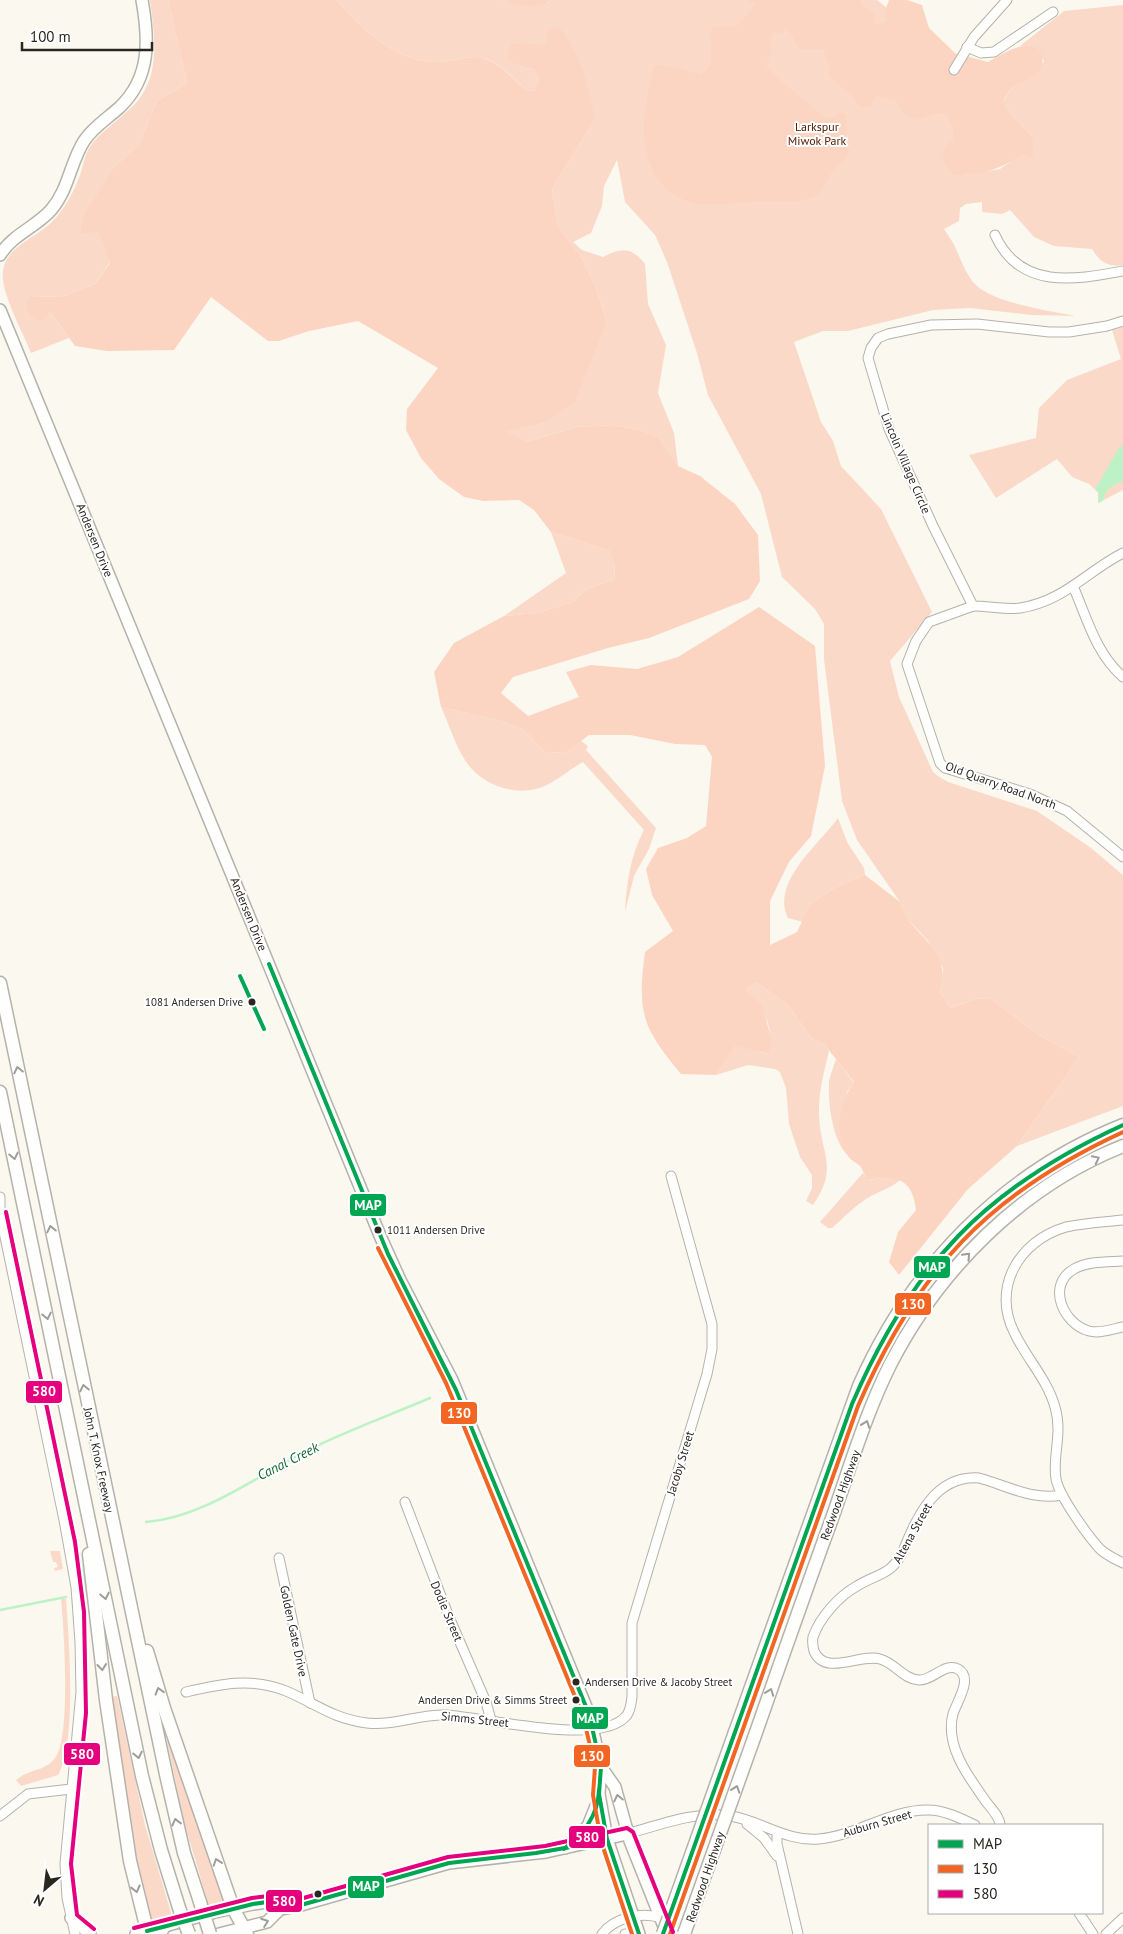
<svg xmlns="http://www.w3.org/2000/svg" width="1123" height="1934" font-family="'PT Sans',sans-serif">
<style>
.green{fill:#fbd9c8}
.forest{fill:#fcd5c2}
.water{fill:#bdf2c6}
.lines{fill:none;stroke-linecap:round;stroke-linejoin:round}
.stream{stroke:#bdf2c6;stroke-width:2.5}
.minor-casing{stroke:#b4b2aa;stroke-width:11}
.major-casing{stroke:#b4b2aa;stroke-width:14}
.highway-casing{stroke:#b4b2aa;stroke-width:15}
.minor{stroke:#fefefd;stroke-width:9}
.major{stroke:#fefefd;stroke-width:11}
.highway{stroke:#fefefd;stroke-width:12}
.highway-bridge-casing{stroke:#b4b2aa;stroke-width:15;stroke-linecap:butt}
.highway-bridge{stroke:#fefefd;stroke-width:12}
.bus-1-casing{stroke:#fff;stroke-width:8}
.bus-2-casing{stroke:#fff;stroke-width:8}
.bus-3-casing{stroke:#fff;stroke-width:8}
.bus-1{stroke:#00a651;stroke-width:4}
.bus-2{stroke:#f26522;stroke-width:4}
.bus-3{stroke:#e5007d;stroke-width:4}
.oneway{stroke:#9e9d9a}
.bus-dot{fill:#292720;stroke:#fff;stroke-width:2}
.labels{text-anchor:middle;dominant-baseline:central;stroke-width:4;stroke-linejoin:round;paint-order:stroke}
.bus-label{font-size:11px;fill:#292720;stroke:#fff;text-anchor:end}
.park-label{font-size:12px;fill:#542006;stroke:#fff}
.street-label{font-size:12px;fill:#292720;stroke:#fff}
.water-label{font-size:14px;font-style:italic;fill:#146733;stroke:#fff}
.line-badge{stroke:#fff;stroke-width:2}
.badge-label{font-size:14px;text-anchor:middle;font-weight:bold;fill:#fff}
</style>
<rect width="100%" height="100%" fill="#faf8ef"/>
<g class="green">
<path d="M150 0H168L187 83 157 101 139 145 115 166 98 231 110 262 95 284 62 297 31 296 50 312 69 338 31 353C23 332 0 292 3 271 6 246 38 237 53 221 65 208 74 192 80 175 83 167 84 158 88 150 97 134 115 123 129 110 162 81 155 39 150 0Z"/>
<path d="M337 0H503L506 2 547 3 551 0H877L975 78 966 175 1000 169 1022 154 1033 159V137L1008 111 1004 101C1011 84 1022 80 1037 74L1044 61C1038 48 1034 47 1020 46L1064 11 1123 5V265C1107 267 1100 262 1092 249L1054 246 1034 237 1010 210 1002 214 982 212V202L966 204 960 208 959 221 944 229C948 235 953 242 956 249 962 262 966 275 976 285 994 303 1050 311 1075 316L1032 315 970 308 933 310 848 331H823L794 342 821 422 833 441 841 466 881 509 932 612 890 661 899 697 933 772 938 776 948 782 1037 811 1091 848 1123 875V1106L1017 1146 1079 1057 1039 1035 990 998 977 999 951 1008 940 993 943 968 928 941 902 913 900 902 857 840 842 801 824 659V624L815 609 782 577 761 494 708 395 697 353 667 262 655 235 625 202 617 160 604 186 602 206 591 233 573 242 582 250 603 257C621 248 631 246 645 264L648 304 666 345 658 393 674 433 678 466 659 437 640 430 612 425 576 427 527 442 506 432 544 423 607 321 596 288 582 258 558 226 552 189 595 119 547 46 527 43 516 65 534 70 539 79 534 91 526 90C513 78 495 57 476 57 462 57 448 63 434 62 393 60 362 29 337 0Z"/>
<path d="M1123 327V490L1098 503V492L1089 484 1072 477 1057 459 996 498 969 455 1036 438 1039 408 1067 380 1121 359 1112 330Z"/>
<path d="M551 532 609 551 615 564 614 579 585 590 573 602 537 613 504 616 566 573Z"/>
<path d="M441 707 501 721 524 730 546 753 567 752 581 741 588 746 586 750 656 828 649 849 634 876 625 912C627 882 630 857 644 830L583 762C570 769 559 779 547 785 519 799 481 786 465 760 455 745 449 724 441 707Z"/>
<path d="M838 818 847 842 864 868 865 875 836 887 810 904 803 922 788 918C771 881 819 845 838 818Z"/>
<path d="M756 982 789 1006 811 1038 824 1044 829 1051C824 1072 818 1094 819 1116 821 1156 839 1167 813 1205L806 1201 812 1188V1175L800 1157 789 1124 786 1088 780 1072 775 1069 748 1065 716 1075 735 1045 768 1054C776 1029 763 1007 746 990Z"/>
<path d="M836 1059 854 1083 847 1092 844 1147 847 1155C832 1138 828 1104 829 1082 830 1075 834 1066 836 1059Z"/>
<path d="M863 1173 868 1180 890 1177 901 1179C891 1189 878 1191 866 1199 854 1207 843 1218 832 1228H828L820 1222Z"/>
<path d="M50 1551H60L63 1569 55 1571 54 1568 58 1567 56 1562H53Z"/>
<path d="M61 1599H66C69 1639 77 1742 58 1775L21 1786 16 1780 19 1778C30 1769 46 1771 55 1758 71 1739 64 1627 61 1599Z"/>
<path d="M117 1696 145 1825 172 1916 151 1923 138 1873 110 1697Z"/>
<path d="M172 1740 226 1900 209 1906 184 1822 167 1741Z"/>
</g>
<g class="forest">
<path d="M168 0H337C362 29 393 60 434 62 448 63 462 57 476 57 496 58 512 78 526 90L534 91 539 79 534 70 516 65 507 57 511 44 527 43 546 45 547 30 559 27C582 54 588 85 595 119L552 189 558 226 582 258 596 288 607 321 575 402 544 423 507 432 527 442 576 427 612 425 640 430 659 437 678 466 700 476 735 504 758 535 760 581 749 599 649 638 608 648 513 677 501 693 528 716 579 697 566 672 591 665 637 669 678 657 759 607 815 646 825 766 811 836 789 862 770 901V945L797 932 810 904 836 887 865 875 900 902C904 926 940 944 942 969 943 976 941 985 940 993L951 1008 977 999 990 998 1039 1035 1079 1057 1017 1146 968 1189 899 1275 889 1262 898 1232 916 1210C912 1177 896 1176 867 1180 865 1176 863 1170 860 1166 856 1162 851 1161 848 1156 833 1132 839 1104 854 1082L824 1044 811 1038 789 1006 756 982 746 990 762 1005 772 1041 769 1054 735 1046 716 1075 681 1074C642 1027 637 1013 645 952L673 931 652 895 646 869 658 848 687 838 706 826 712 757 705 745 675 744 630 735H589L567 752 546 753 524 730 501 721 441 707 434 672 454 643 504 616 537 613 573 602 585 590 614 579 615 565 609 551 551 532 534 510 519 500 483 501 464 497 439 479 421 458 406 430 407 409 438 368 358 321 309 331 279 341H268L211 297 174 350 107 351 75 346 50 312 41 322C32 320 27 313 26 304L30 296 62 297 95 284 110 263 98 232 80 234 83 216 115 166 139 145 157 101 187 83Z"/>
<path d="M503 0H551C541 9 514 7 503 0Z"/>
<path d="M747 0H860L862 5 874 12 875 22 879 24 887 20 885 11 889 0H907L922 5 929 28 955 53 988 62C1001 55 1016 44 1032 46 1044 48 1046 67 1037 74 1022 85 1013 80 1004 100L1008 111 1033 137V159L1022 155C998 170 983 175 954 175L944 163 943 151 953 139V127L946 115 938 113 917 120 904 114 895 100 876 96 870 107H859L853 97 829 76 830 67 823 49H800L787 28 781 34 773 32 770 41 772 52 766 65 779 79 826 118 834 117 839 112 846 114C849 122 844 132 846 141 847 146 851 149 848 155 846 161 842 161 838 165 829 172 826 189 815 196 801 204 768 201 751 202 735 203 705 207 690 202 631 182 640 113 655 65L675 67 701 75 711 64 710 32 714 26 736 27 756 4Z"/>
</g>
<path class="water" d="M1120 446H1123V482C1112 483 1105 491 1103 501L1098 503 1099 493 1095 490Z"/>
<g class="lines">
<g class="stream">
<path d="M146 1522C205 1517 258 1475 310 1449 349 1430 390 1415 430 1398"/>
<path d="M76 1534 86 1593"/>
<path d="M0 1610 66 1597"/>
</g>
<g class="minor-casing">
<g id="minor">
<path d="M967 47 981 53 994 52 1053 12"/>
<path d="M954 70 974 37 1007 0"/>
<path d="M995 235C1020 290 1074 280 1123 271"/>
<path d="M1123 321 1107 326 1069 332H1049L977 324 931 325 888 334 878 338 871 348 868 358 889 429 933 526 973 606C989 606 1005 610 1020 608 1064 601 1086 572 1123 553"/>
<path d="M1073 586C1087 618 1096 654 1123 677"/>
<path d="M973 606 929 622 916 641 907 664 940 763 945 768 1030 794 1067 811 1123 857"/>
<path d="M0 1197V1211"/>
<path d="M0 1213 64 1520 76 1587 80 1642 81 1692 65 1864 67 1898 75 1934"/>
<path d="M1123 1220C1104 1222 1085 1223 1066 1227 1018 1241 991 1289 1015 1334 1027 1359 1047 1379 1055 1407 1063 1434 1052 1456 1056 1479 1059 1496 1088 1536 1100 1549 1106 1555 1115 1559 1123 1563"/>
<path d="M1123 1261C1107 1262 1088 1261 1074 1269 1046 1285 1063 1324 1089 1331 1100 1334 1112 1329 1123 1327"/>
<path d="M405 1502 449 1617 486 1702 491 1720"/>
<path d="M279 1558 310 1703"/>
<path d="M186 1692C220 1684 252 1677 286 1691 317 1704 331 1718 367 1723 394 1726 419 1714 446 1715 485 1717 602 1748 627 1715 631 1709 631 1703 632 1697V1623L707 1374 712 1349V1324L671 1176"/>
<path d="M0 1816 28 1794 71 1789"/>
<path d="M747 1824 764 1838 777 1856"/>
<path d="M1000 1825C1000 1818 992 1809 987 1803 974 1784 955 1760 952 1736 951 1729 951 1721 953 1714 956 1703 974 1678 958 1669 945 1662 932 1681 919 1680 903 1679 895 1663 880 1659 861 1653 825 1677 814 1651 813 1647 812 1642 813 1637 820 1617 839 1596 857 1586 878 1573 891 1576 903 1551 917 1517 935 1475 979 1478 1006 1485 1032 1501 1062 1495"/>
<path d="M777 1832V1844L798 1934"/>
<path d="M627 1834C659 1825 698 1810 731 1816 761 1821 787 1842 819 1839 856 1836 891 1809 929 1810 944 1810 962 1819 975 1825"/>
<path d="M1079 1913 1093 1934"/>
<path d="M602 1934C614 1918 642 1911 661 1918"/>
<path d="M625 1934H628"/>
<path d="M1106 1934 1123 1918"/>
</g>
</g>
<g class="major-casing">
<g id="major">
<path d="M0 255C13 234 36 227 51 210 69 189 70 163 84 141 93 127 108 118 120 107 151 77 149 39 142 0"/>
<path d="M0 310 381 1238 400 1280 452 1380 589 1714 601 1767 599 1794 607 1839 639 1934"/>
<path d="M601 1767 615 1787 630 1841 667 1934"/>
<path d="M565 1848 588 1826 598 1801"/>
<path d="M71 1918 90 1934"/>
<path d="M136 1934 215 1912 253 1904 267 1902 280 1909 301 1905 449 1863 546 1852 627 1834"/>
<path d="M219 1934 267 1922 280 1909"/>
</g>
</g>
<g class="highway-casing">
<g id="highway">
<path d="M0 983 167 1779 184 1853 200 1902"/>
<path d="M0 1092 142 1776 161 1850 180 1911"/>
<path d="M89 1554 106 1700 130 1861 148 1934"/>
<path d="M147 1651 164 1708 233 1908 247 1934"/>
<path d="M735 1732 859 1386C911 1268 1002 1173 1123 1125"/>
<path d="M754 1738C779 1667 804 1595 830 1524 849 1471 865 1415 890 1365 939 1269 1022 1186 1123 1146"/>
<path d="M160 1934 164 1926"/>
</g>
</g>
<use href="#minor" class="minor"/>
<use href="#major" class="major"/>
<use href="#highway" class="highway"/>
<g class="highway-bridge-casing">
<g id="highway-bridge">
<path d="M200 1902 210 1934"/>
<path d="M180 1911 189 1934"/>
<path d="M663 1934 735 1732"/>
<path d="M684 1934 754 1738"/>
</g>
</g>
<use href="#highway-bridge" class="highway-bridge"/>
<g class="bus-1-casing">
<g id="bus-1">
<path d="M269 964 388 1254 456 1390 589 1714 601 1767 599 1794 607 1839 639 1934"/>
<path d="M240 976 264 1029"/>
<path d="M564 1849C584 1833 598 1816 599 1790"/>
<path d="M147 1931 253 1904 267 1902 280 1909 301 1905 449 1863 536 1853 588 1844"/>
<path d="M663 1934 852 1404C912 1265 985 1188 1123 1125"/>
</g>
</g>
<g class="bus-2-casing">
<g id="bus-2">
<path d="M378 1248 446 1383 583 1716 595 1767 593 1795 601 1841 632 1934"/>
<path d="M670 1934 858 1406C917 1271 988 1194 1123 1132"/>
</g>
</g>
<g class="bus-3-casing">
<g id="bus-3">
<path d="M6 1212 75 1542 84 1612 86 1713 71 1864 77 1915 94 1929"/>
<path d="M134 1928 252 1898 268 1896 281 1902 300 1899 448 1857 545 1846 627 1828 633 1832 673 1932"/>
</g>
</g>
<use href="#bus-1" class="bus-1"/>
<use href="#bus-2" class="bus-2"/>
<use href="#bus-3" class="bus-3"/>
</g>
<defs><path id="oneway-chevron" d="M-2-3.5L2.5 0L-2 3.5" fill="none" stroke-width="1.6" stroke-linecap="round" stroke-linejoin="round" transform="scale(1.25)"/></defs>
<g class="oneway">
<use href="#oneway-chevron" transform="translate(18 1070) rotate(-102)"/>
<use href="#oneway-chevron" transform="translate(14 1156) rotate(78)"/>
<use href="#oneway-chevron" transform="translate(1096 1159) rotate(-26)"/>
<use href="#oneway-chevron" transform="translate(51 1229) rotate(-102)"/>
<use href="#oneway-chevron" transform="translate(967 1256) rotate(-47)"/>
<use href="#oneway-chevron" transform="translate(47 1316) rotate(78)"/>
<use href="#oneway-chevron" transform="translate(84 1388) rotate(-102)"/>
<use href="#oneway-chevron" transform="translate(866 1424) rotate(-70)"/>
<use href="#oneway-chevron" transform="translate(105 1596) rotate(78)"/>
<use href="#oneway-chevron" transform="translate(102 1667) rotate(83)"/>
<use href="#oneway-chevron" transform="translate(159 1691) rotate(-107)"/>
<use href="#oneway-chevron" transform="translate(770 1692) rotate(-70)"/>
<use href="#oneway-chevron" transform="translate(138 1755) rotate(78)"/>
<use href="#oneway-chevron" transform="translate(736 1789) rotate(-71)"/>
<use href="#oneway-chevron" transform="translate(618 1798) rotate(-102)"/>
<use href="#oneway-chevron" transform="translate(176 1822) rotate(-104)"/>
<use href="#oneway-chevron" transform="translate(217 1862) rotate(-109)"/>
<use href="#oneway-chevron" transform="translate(136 1889) rotate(76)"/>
<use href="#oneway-chevron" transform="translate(265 1922) rotate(-20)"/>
</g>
<g class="bus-dot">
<circle cx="252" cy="1002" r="4.5"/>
<circle cx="378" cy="1230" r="4.5"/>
<circle cx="576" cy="1682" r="4.5"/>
<circle cx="576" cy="1700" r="4.5"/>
<circle cx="318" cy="1894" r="4.5"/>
</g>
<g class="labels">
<g class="bus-label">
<text x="243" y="1002">1081 Andersen Drive</text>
<text x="387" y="1230" text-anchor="start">1011 Andersen Drive</text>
<text x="585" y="1682" text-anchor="start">Andersen Drive &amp; Jacoby Street</text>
<text x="567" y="1700">Andersen Drive &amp; Simms Street</text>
</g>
<g class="park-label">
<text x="817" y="126">Larkspur<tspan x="817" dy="14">Miwok Park</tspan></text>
</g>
<g class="street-label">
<text transform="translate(906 463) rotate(67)">Lincoln Village Circle</text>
<text transform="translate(95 540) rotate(68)">Andersen Drive</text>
<text transform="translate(1001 785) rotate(20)">Old Quarry Road North</text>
<text transform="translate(249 914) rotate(68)">Andersen Drive</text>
<text transform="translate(99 1460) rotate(78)">John T. Knox Freeway</text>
<text transform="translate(680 1463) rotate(-73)">Jacoby Street</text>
<text transform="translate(840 1495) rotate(-70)">Redwood Highway</text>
<text transform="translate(912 1533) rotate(-61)">Altena Street</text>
<text transform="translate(447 1611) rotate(67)">Dodie Street</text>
<text transform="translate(294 1631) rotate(78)">Golden Gate Drive</text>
<text transform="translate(475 1719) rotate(6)">Simms Street</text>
<text transform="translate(877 1823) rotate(-16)">Auburn Street</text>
<text transform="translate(705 1877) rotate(-71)">Redwood Highway</text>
</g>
<g class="water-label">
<text transform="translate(288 1461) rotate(-27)">Canal Creek</text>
</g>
</g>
<g class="line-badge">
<rect x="349" y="1193" width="38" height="24" rx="5" fill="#00a651"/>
<rect x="913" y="1255" width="38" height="24" rx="5" fill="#00a651"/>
<rect x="894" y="1292" width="38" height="24" rx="5" fill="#f26522"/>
<rect x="25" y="1380" width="38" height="24" rx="5" fill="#e5007d"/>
<rect x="440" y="1401" width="38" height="24" rx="5" fill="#f26522"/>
<rect x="571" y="1706" width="38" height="24" rx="5" fill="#00a651"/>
<rect x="63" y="1742" width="38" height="24" rx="5" fill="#e5007d"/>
<rect x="573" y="1744" width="38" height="24" rx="5" fill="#f26522"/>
<rect x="568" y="1825" width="38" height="24" rx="5" fill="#e5007d"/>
<rect x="347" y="1875" width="38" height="24" rx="5" fill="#00a651"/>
<rect x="265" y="1889" width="38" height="24" rx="5" fill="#e5007d"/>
</g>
<g class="badge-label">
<text x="368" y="1210">MAP</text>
<text x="932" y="1272">MAP</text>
<text x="913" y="1309">130</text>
<text x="44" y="1396">580</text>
<text x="459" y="1418">130</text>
<text x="590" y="1723">MAP</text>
<text x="82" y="1759">580</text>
<text x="592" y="1761">130</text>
<text x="587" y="1842">580</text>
<text x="366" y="1891">MAP</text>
<text x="284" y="1906">580</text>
</g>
<rect x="928" y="1824" width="175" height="90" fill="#ffffff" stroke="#a9a9a6"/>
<rect x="938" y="1840" width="25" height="8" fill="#00a651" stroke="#a9a9a6"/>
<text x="973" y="1849" font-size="15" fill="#292720">MAP</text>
<rect x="938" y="1865" width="25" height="8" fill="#f26522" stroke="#a9a9a6"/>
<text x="973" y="1874" font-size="15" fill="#292720">130</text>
<rect x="938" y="1890" width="25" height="8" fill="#e5007d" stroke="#a9a9a6"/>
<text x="973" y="1899" font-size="15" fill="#292720">580</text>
<g transform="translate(45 1889) rotate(208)" stroke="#ffffff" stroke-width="4" paint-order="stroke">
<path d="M0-4L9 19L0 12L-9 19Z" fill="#292720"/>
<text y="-8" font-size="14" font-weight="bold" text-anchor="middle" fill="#292720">N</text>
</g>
<path d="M22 42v8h130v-8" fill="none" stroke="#292720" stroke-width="2.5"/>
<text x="30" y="42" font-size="15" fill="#292720" stroke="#ffffff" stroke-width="4" paint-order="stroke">100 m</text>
</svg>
